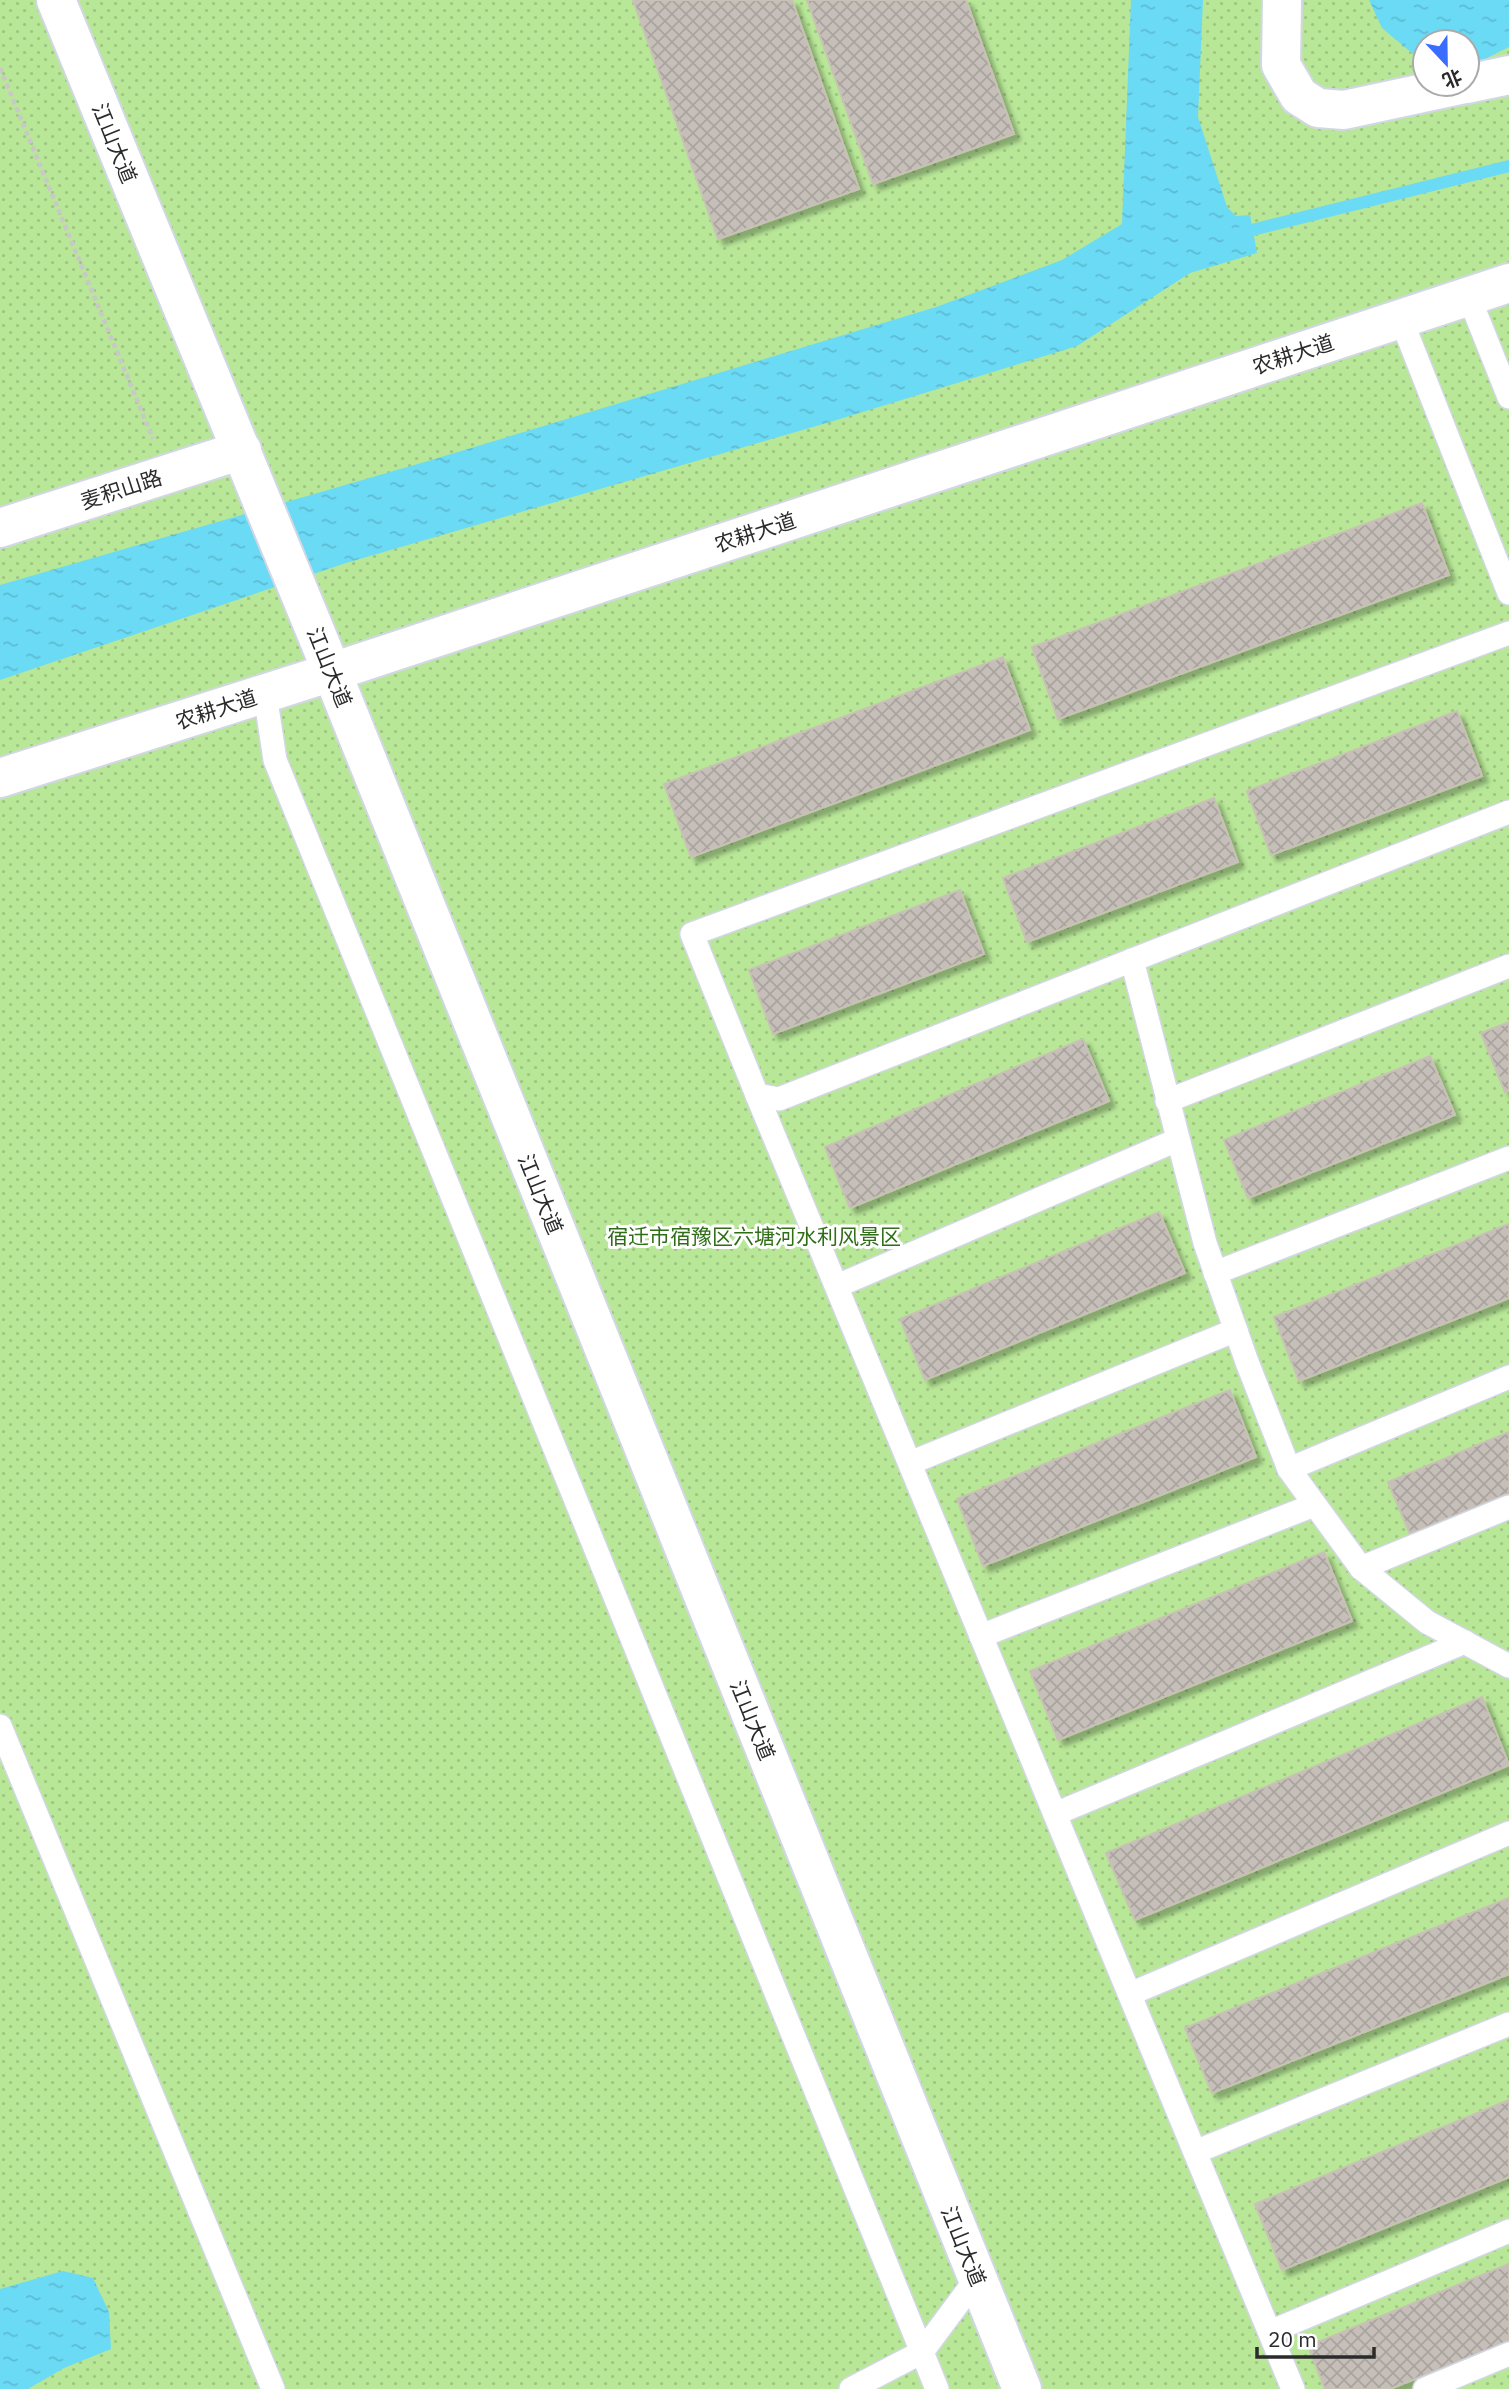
<svg xmlns="http://www.w3.org/2000/svg" width="1509" height="2389" font-family="'IBM Plex Sans','Noto Sans SC',sans-serif">
<style>
.green{fill:url(#green-dots);fill-rule:evenodd}
.water{fill:url(#water-ripples)}
.lines{fill:none;stroke-linecap:round;stroke-linejoin:round}
.stream{stroke:#6bdaf5;stroke-width:12}
.building{fill:url(#building-cross-hatch);stroke:#c9c1b6;stroke-width:2;filter:url(#shadow)}
.service-casing{stroke:#d2d7e5;stroke-width:26}
.minor-casing{stroke:#d2d7e5;stroke-width:42}
.tertiary-casing{stroke:#d2d7e5;stroke-width:42}
.secondary-casing{stroke:#d2d7e5;stroke-width:42}
.path{stroke:#c8c8c8;stroke-width:4.5;stroke-dasharray:5 3.5;stroke-linecap:butt}
.service{stroke:#fff;stroke-width:23}
.minor{stroke:#fff;stroke-width:38}
.tertiary{stroke:#fff;stroke-width:38}
.secondary{stroke:#fff;stroke-width:38}
.labels{text-anchor:middle;dominant-baseline:central;stroke-width:6;stroke-linejoin:round;paint-order:stroke}
.street-label{font-size:21px;fill:#2b2b2b;stroke:#fff}
.park-label{font-size:21px;fill:#2f6d17;stroke:#fff}
</style>
<defs>
<pattern id="green-dots" width="8" height="8" patternUnits="userSpaceOnUse" patternTransform="scale(1.75)"><rect width="8" height="8" fill="#b8e797"/><path d="M2 2h.1M6 6h.1" fill="none" stroke="#9ec682" stroke-width="1.8" stroke-linecap="round"/></pattern>
<pattern id="water-ripples" width="26" height="14" patternUnits="userSpaceOnUse" patternTransform="scale(1.75)"><rect width="26" height="14" fill="#6bdaf5"/><path d="M2 4q2-2 4 0t4 0M15 11q2-2 4 0t4 0" fill="none" stroke="#5dbbd2"/></pattern>
<pattern id="building-cross-hatch" width="8" height="8" patternUnits="userSpaceOnUse" patternTransform="scale(1.75)"><rect width="8" height="8" fill="#c6bfb9"/><path d="M0 0l8 8M0 8l8-8" fill="none" stroke="#aaa49f"/></pattern>
<filter id="shadow"><feDropShadow dx="6" dy="6" stdDeviation="2" flood-color="#0004"/></filter>
</defs>
<rect width="100%" height="100%" fill="#eee5dd"/>
<path class="green" d="M0 0H1509V2389H0ZM1425 42H1467V84H1425Z"/>
<g class="water">
<path d="M1131 0H1203L1198 117 1227 207 1236 216 1250 215 1257 253 1190 273 1077 346 830 422 346 563 0 680V585L428 461 936 307 1062 260 1122 224Z"/>
<path d="M1369 0H1509V47L1467 68V42H1425V64L1382 28Z"/>
<path d="M63 2271 93 2278 109 2312 111 2349 64 2368 28 2389H0V2289Z"/>
</g>
<g class="lines">
<path class="stream" d="M1236 234 1509 166"/>
</g>
<g class="building">
<path d="M633 0H792L859 189 718 239Z"/>
<path d="M807 0H966L1014 134 873 184Z"/>
<path d="M1422 503 1449 575 1058 719 1032 647Z"/>
<path d="M1003 657 1030 730 691 857 664 784Z"/>
<path d="M1457 711 1482 776 1271 855 1247 791Z"/>
<path d="M1214 798 1238 862 1027 942 1003 878Z"/>
<path d="M960 890 984 954 773 1034 749 970Z"/>
<path d="M1509 1022V1090L1505 1092 1481 1033Z"/>
<path d="M1083 1039 1109 1101 850 1208 825 1147Z"/>
<path d="M1430 1056 1455 1115 1248 1198 1224 1140Z"/>
<path d="M1159 1212 1185 1273 925 1380 900 1319Z"/>
<path d="M1509 1224V1298L1299 1381 1274 1317Z"/>
<path d="M1230 1390 1256 1457 983 1566 957 1499Z"/>
<path d="M1509 1432V1493L1410 1534 1388 1482Z"/>
<path d="M1324 1552 1352 1621 1058 1740 1030 1671Z"/>
<path d="M1482 1697 1509 1765 1135 1920 1106 1853Z"/>
<path d="M1509 1898V1974L1212 2093 1185 2028Z"/>
<path d="M1509 2100V2177L1282 2270 1255 2204Z"/>
<path d="M1509 2264V2341L1390 2389H1325L1308 2346Z"/>
</g>
<g class="lines">
<g class="service-casing">
<g id="service">
<path d="M1469 297 1509 397"/>
<path d="M1401 319 1509 593"/>
<path d="M1509 633 692 934 757 1095 779 1099 1509 812"/>
<path d="M265 694 275 760 937 2389"/>
<path d="M1132 960 1205 1243 1247 1362 1289 1469 1361 1568 1427 1622 1509 1666"/>
<path d="M757 1095 1293 2389"/>
<path d="M1167 1101 1509 966"/>
<path d="M1215 1273 1509 1158"/>
<path d="M837 1286 1177 1140"/>
<path d="M910 1463 1236 1330"/>
<path d="M1289 1469 1509 1377"/>
<path d="M1361 1568 1509 1507"/>
<path d="M981 1636 1314 1505"/>
<path d="M0 1726 273 2389"/>
<path d="M1055 1814 1465 1642"/>
<path d="M1130 1994 1509 1833"/>
<path d="M1195 2152 1509 2024"/>
<path d="M1270 2332 1509 2231"/>
<path d="M851 2389 922 2352 977 2278"/>
<path d="M1425 2389 1509 2354"/>
</g>
</g>
<g class="minor-casing">
<g id="minor">
<path d="M1282 0 1281 65 1299 96 1318 108 1344 110 1465 84"/>
<path d="M1467 84 1509 75"/>
<path d="M0 528 242 450"/>
</g>
</g>
<g class="tertiary-casing">
<path id="tertiary" d="M0 778 332 672 1509 283"/>
</g>
<g class="secondary-casing">
<path id="secondary" d="M56 0 323 650 1022 2389"/>
</g>
<path class="path" d="M0 68 153 439"/>
<use href="#service" class="service"/>
<use href="#minor" class="minor"/>
<use href="#tertiary" class="tertiary"/>
<use href="#secondary" class="secondary"/>
</g>
<g class="labels">
<g class="street-label">
<text transform="translate(115 143) rotate(68)">江山大道</text>
<text transform="translate(1293 354) rotate(-18)">农耕大道</text>
<text transform="translate(121 489) rotate(-18)">麦积山路</text>
<text transform="translate(755 532) rotate(-18)">农耕大道</text>
<text transform="translate(330 667) rotate(68)">江山大道</text>
<text transform="translate(216 709) rotate(-18)">农耕大道</text>
<text transform="translate(541 1194) rotate(68)">江山大道</text>
<text transform="translate(753 1720) rotate(68)">江山大道</text>
<text transform="translate(964 2246) rotate(68)">江山大道</text>
</g>
<g class="park-label">
<text x="754" y="1236">宿迁市宿豫区六塘河水利风景区</text>
</g>
</g>
<g transform="translate(1446 63) rotate(158)"><circle r="33" fill="#ffffff" stroke="#aaaaaa" stroke-width="2"/>
<path d="M0-5L12 26L0 18L-12 26Z" fill="#396cff"/>
<text y="-10" font-size="19" font-weight="bold" text-anchor="middle" fill="#2b2b2b">北</text>
</g>
<path d="M1257 2347v10h117v-10" fill="none" stroke="#2b2b2b" stroke-width="3.5"/>
<text x="1268" y="2347" font-size="21" fill="#2b2b2b" stroke="#ffffff" stroke-width="5" paint-order="stroke">20 m</text>
</svg>
